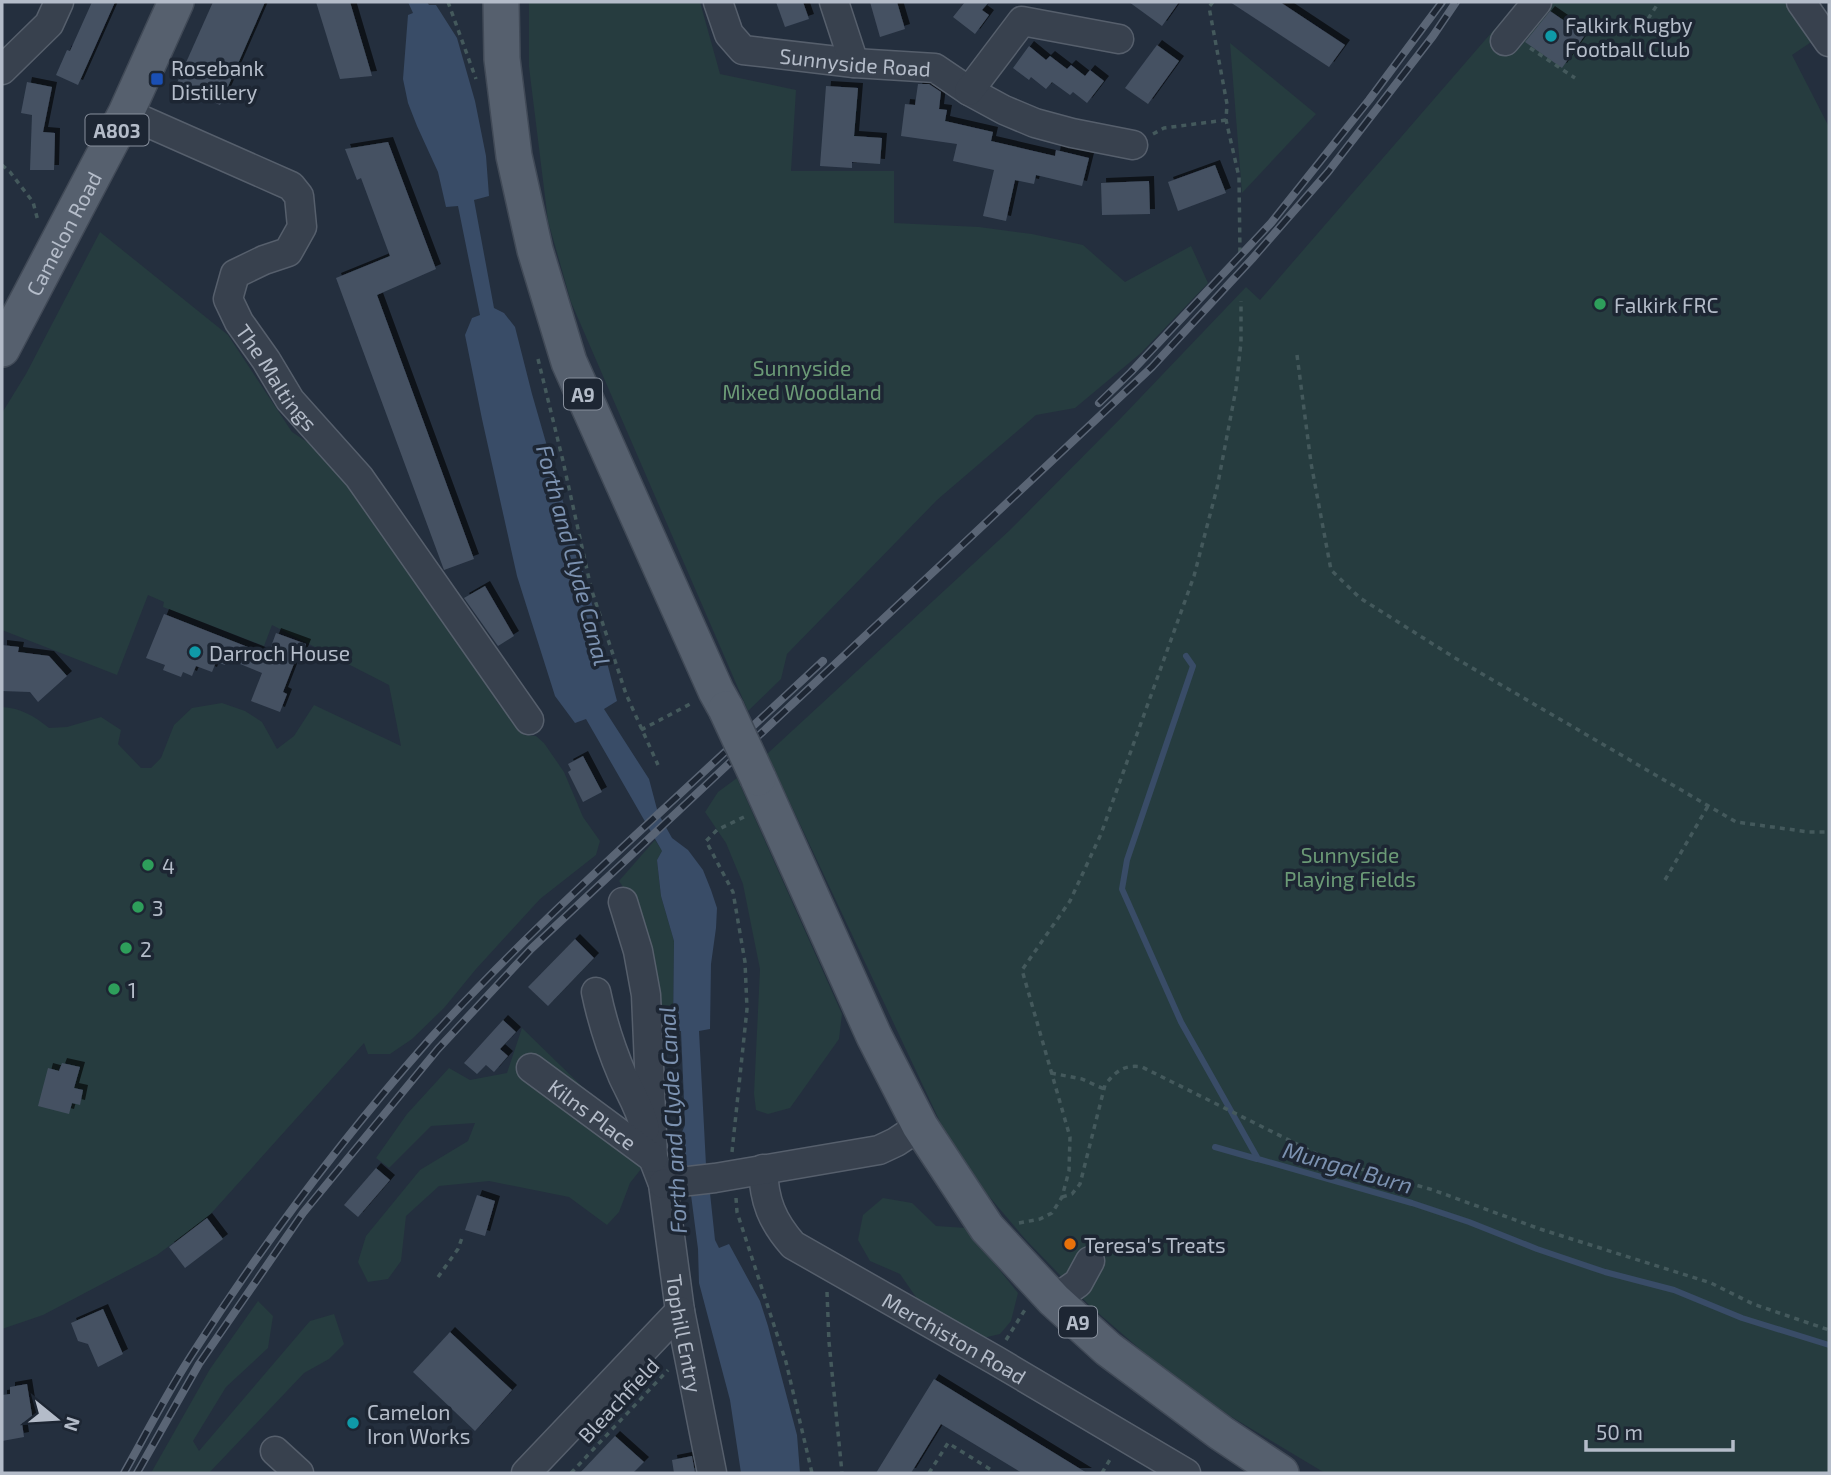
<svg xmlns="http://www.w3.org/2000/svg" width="1831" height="1475" font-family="'Exo 2',sans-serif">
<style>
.green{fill:#263c3f}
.water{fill:#394c67}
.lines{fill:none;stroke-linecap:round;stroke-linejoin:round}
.stream{stroke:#394c67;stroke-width:6}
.building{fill:#455162;filter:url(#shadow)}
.minor-casing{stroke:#565f6c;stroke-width:31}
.major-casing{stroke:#414a57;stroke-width:38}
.path{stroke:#44595c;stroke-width:3.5;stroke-dasharray:5 5;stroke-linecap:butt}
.minor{stroke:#38414e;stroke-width:28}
.major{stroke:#56606e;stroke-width:35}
.rail-casing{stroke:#5a6575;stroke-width:8}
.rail{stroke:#1d2633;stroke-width:5;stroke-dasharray:16;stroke-linecap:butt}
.major-bridge-casing{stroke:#414a57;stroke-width:38;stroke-linecap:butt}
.major-bridge{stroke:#56606e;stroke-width:35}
.culture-dot{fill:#0f9aa8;stroke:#1d2633;stroke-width:2.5}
.transit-dot{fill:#1a4fb4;stroke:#1d2633;stroke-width:2.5}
.leisure-dot{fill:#2e9e5b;stroke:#1d2633;stroke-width:2.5}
.food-dot{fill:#e8710a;stroke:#1d2633;stroke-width:2.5}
.labels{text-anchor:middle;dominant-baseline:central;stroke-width:7;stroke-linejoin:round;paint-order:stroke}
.shield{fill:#1d2633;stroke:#878f9c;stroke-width:2}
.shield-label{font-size:19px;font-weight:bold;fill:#b4bcc9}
.poi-label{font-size:21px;fill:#b4bcc9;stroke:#1d2633;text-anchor:start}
.street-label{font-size:21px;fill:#b4bcc9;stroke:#1d2633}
.park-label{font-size:21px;fill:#6b9a76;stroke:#1d2633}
.water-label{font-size:23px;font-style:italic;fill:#7c92b1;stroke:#1d2633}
</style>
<defs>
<filter id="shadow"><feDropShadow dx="5" dy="-5" stdDeviation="0" flood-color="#0009"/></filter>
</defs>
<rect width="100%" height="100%" fill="#242f3e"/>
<g class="green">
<path d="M529 2H700L720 74 796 90 791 171H894V223L979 227 1032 234 1083 245 1125 282 1191 246 1208 283 1141 353 1075 408 1036 415 937 500 787 654 781 679 748 711 571 302 548 221 529 67Z"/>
<path d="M1518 2H1801L1823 34 1792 55 1829 127V1473H1325L1230 1416 1157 1364 1089 1305 1026 1240 987 1194 942 1126 767 754 1010 530 1121 418 1246 287 1260 300Z"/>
<path d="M1230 43 1316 114 1242 193Z"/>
<path d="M100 232 228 335 292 432 337 462 350 489 370 518 436 602 475 658 497 702 524 735 536 736 544 743 564 772 583 817 600 841 596 855 540 899 476 969 444 1008 412 1039 390 1054H368L364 1043 207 1218 157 1255 43 1315 2 1329V707C21 708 34 716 49 728L67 727 101 717 121 730 118 744 141 768H151L161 758 174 725 192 708 222 703 245 711 262 722 277 749 294 736 314 705 401 746 389 685 272 625 264 646 163 607 164 602 148 595 117 675 2 630V413L26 374Z"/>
<path d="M737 778 842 1014 839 1039 790 1108 768 1114 756 1110 754 1094 760 969 743 884 726 843 705 812 718 792Z"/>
<path d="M655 840 662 851 657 860 661 896 674 941 673 1031 670 1051 662 1057 633 901 619 881Z"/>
<path d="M522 1028 635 1138 645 1164 630 1183 619 1212 607 1225 569 1197 489 1181 439 1186 406 1216 401 1261 388 1279 368 1282 358 1262 366 1236 420 1170 468 1141 475 1123 431 1126 389 1168 376 1158 407 1114 449 1068 470 1080 507 1073Z"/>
<path d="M883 1198 912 1203 936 1226 966 1228 1018 1293 1011 1321 1000 1334 983 1338 918 1300 900 1274 870 1261 858 1240 863 1215Z"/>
<path d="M258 1301 273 1316 268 1348 226 1387 193 1441 199 1451 310 1321 334 1314 344 1344 329 1359 304 1373 209 1473H151L210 1369Z"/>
</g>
<g class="water">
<path d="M408 2H427L429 5H436L457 38 475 101 486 156 489 196 474 200 494 308 504 313 515 327 532 394 587 585 617 701 604 709 649 779 658 813 672 838 688 850 703 870 711 890 717 908 716 928 711 964 710 1029 699 1031 706 1165 686 1167 682 1132 685 1125 681 1031H673L674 941 661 896 657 860 662 851 586 719 575 723 555 696 517 576 482 419 465 335 472 318 480 315 458 206 446 207 438 172 417 126 408 103 403 79 408 15 413 13Z"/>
<path d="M710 1193 715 1240 719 1248 729 1244 760 1301 768 1326 797 1435 800 1473H741L730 1400 699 1283 698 1249 691 1195Z"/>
</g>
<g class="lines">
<g class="stream">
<path d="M1186 656 1193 666 1127 860 1122 889 1181 1022 1258 1159 1412 1203 1469 1222 1537 1249 1605 1272 1674 1290 1742 1318 1829 1345"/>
<path d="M1215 1147 1257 1159"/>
</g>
</g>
<g class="building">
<path d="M92 2H115L78 85 56 75 67 50 70 51Z"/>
<path d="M213 2H265L220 105 176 85Z"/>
<path d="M316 2H350L372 76 340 79Z"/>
<path d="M776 2H803L809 19 785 27Z"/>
<path d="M870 2H897L905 29 880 37Z"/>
<path d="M965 2H989L982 10 989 15 975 34 953 17Z"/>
<path d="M1129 2H1179L1162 26Z"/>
<path d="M1230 2H1280L1345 45 1329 67Z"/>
<path d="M1550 11 1585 35 1562 68 1525 42Z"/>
<path d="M1157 45 1179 61 1148 104 1125 88Z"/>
<path d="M1029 46 1046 60 1050 56 1067 69 1071 65 1085 76 1090 70 1104 81 1087 103 1073 92 1070 95 1052 82 1046 89 1031 77 1029 80 1013 68Z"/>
<path d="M27 82 52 87 43 132 55 133 54 170H30L32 115 21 113Z"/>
<path d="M918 84H929L941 92 939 109 947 110 945 121 993 132 991 141 1055 156 1056 150 1089 158 1082 186 1036 175 1034 184 1015 180 1006 221 983 216 994 170 953 161 957 144 901 136 905 104 915 105Z"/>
<path d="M826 86 858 88 854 136 882 138 880 164 852 162V168L820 166Z"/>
<path d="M388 142 436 269 377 295 474 559 444 570 336 278 390 256 361 178 357 180 345 149Z"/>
<path d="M1215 165 1226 193 1178 211 1168 182Z"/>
<path d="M1149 181 1150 214 1102 215 1101 183Z"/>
<path d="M485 586 514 636 498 646 464 598Z"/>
<path d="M164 614 268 655 276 633 306 644 299 662 295 661 283 692 287 694 280 712 251 701 262 673 228 659 225 665 216 662 212 672 196 666 192 676 183 672 181 677 163 670 165 665 146 658Z"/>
<path d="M2 645 19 647 18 652 49 656 67 676 38 702 30 692 2 691Z"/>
<path d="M583 756 602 792 583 802 568 772 571 770 568 764Z"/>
<path d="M575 939 594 958 548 1006 528 987Z"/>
<path d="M503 1020 516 1032 500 1049 508 1056 494 1072 486 1065 477 1074 464 1063Z"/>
<path d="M62 1063 80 1067 74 1088 83 1090 80 1105 72 1103 69 1114 38 1106 48 1068 59 1071Z"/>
<path d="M376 1168 390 1180 358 1217 344 1205Z"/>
<path d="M477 1195 495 1201 485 1236 465 1230Z"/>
<path d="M207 1218 223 1239 185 1268 169 1247Z"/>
<path d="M103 1309 123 1354 98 1367 88 1344 78 1341 71 1323Z"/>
<path d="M450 1332 512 1390 475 1431 413 1372Z"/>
<path d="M934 1379 1087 1473H1022L941 1424 911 1473H876Z"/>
<path d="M27 1384 33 1421 22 1423 24 1437 2 1441V1395L10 1394V1387Z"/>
<path d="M615 1436 644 1462 633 1473H580Z"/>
<path d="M692 1456 695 1473H674L672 1460Z"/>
</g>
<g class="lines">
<g class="minor-casing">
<g id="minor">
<path id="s1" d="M718 2 729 34 743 50 854 63 935 68 969 91 1004 110 1035 123 1072 133 1133 145"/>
<path d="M834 2 854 63"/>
<path d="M1801 2 1829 42"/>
<path d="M1505 41 1537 2"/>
<path d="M2 70 49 24 59 2"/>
<path d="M969 91 1022 21 1119 39"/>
<path id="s2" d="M126 113 291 186 299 196 302 227 288 252 264 260 235 274 228 299 239 322 266 360 290 400 359 477 529 720"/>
<path id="s3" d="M623 902 638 951 646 995 653 1158 663 1184 680 1311 712 1473"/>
<path d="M596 992C602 1021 611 1049 623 1077 631 1094 641 1110 645 1129"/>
<path id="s4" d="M531 1068 653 1158"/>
<path id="s5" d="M763 1169C764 1201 772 1221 793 1245L995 1360 1186 1473"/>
<path d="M663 1184 715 1178 879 1150 896 1142 920 1126"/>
<path d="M1054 1300 1078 1283 1090 1261"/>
<path d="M275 1451 299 1473"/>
<path d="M526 1473 680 1311"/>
</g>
</g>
<g class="major-casing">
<g id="major">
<path d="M501 2 502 59 514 156 535 250 569 362 716 691 726 709"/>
<path id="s6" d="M2 349 126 113 176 2"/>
<path d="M758 778 874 1036 920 1126 987 1228 1054 1300 1108 1349 1221 1433 1281 1473"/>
</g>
</g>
<g class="path">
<path d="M448 2 476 79"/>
<path d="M1213 2 1209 7 1227 104 1226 120 1239 177 1240 254"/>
<path d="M1648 19 1659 2"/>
<path d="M1530 48 1575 78"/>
<path d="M1153 134 1164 128 1226 120"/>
<path d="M2 165 10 172 33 202 38 221"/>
<path d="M1297 355 1311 463 1331 570 1360 598 1455 658 1736 822 1809 832H1829"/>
<path d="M538 359 563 461 591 588 626 694 658 765"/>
<path d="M641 730 692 703"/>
<path d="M1665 880 1708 806"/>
<path d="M1051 1073 1082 1079 1104 1089"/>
<path d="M732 1152 747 1009 745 962 733 892 706 841 717 830 746 816"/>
<path d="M1062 1197 1072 1194 1080 1184 1105 1085C1115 1072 1124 1064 1142 1067L1327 1159 1433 1190 1540 1229 1711 1283 1753 1304 1829 1330"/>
<path d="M736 1198 737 1212 786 1362 812 1473"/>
<path d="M1019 1223 1040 1219 1052 1213 1062 1197 1069 1171 1070 1137 1022 970 1070 901 1101 834 1194 576 1217 488 1236 389 1241 342V301"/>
<path d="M438 1277 458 1249 463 1235"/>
<path d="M827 1292 829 1342 842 1473"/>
<path d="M1006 1340 1026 1308"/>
<path d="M571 1473 668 1370"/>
<path d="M929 1473 948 1443 993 1471 992 1473"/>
<path d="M1102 1473 1112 1456"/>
</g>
<use href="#minor" class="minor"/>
<use href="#major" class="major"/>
<g class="rail-casing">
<g id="rail">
<path d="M1099 403 1131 372 1271 223 1369 100 1442 2"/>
<path d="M124 1473C146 1434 167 1393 191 1356 262 1245 342 1139 429 1040 504 957 586 881 668 805 720 757 771 709 823 661"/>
<path d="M137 1473 199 1364 303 1213 438 1049 531 949 1152 367 1252 259 1328 172 1433 36 1456 2"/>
</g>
</g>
<use href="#rail" class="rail"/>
<g class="major-bridge-casing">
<path id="major-bridge" d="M726 709 758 778"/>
</g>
<use href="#major-bridge" class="major-bridge"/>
</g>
<g class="culture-dot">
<circle cx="1551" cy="36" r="7"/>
<circle cx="195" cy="652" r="7"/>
<circle cx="353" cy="1423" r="7"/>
</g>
<rect class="transit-dot" x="150" y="72" width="14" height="14" rx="3.5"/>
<g class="leisure-dot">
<circle cx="1600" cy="304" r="7"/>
<circle cx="148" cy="865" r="7"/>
<circle cx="138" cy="907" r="7"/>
<circle cx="126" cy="948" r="7"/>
<circle cx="114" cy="989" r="7"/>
</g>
<circle class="food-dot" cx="1070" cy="1244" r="7"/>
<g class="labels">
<g class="shield">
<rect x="85.5" y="114.5" width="63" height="31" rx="5"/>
<rect x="564" y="378.5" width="38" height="31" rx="5"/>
<rect x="1059" y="1306.5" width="38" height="31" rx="5"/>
</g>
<g class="shield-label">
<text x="117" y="130">A803</text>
<text x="583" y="394">A9</text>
<text x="1078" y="1322">A9</text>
</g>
<g class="poi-label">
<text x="1565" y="24">Falkirk Rugby<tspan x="1565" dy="24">Football Club</tspan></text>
<text x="171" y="67">Rosebank<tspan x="171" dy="24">Distillery</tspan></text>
<text x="1614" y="304">Falkirk FRC</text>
<text x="209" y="652">Darroch House</text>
<text x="162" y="865">4</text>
<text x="152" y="907">3</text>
<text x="140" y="948">2</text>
<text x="128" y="989">1</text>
<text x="1084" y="1244">Teresa's Treats</text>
<text x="367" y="1411">Camelon<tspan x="367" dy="24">Iron Works</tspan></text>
</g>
<g class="street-label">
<text stroke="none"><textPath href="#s1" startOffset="168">Sunnyside Road</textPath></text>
<text stroke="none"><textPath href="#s6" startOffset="131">Camelon Road</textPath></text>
<text stroke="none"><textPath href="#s2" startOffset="429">The Maltings</textPath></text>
<text stroke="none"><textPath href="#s4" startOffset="77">Kilns Place</textPath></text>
<text stroke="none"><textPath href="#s3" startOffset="438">Tophill Entry</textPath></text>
<text stroke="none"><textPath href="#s5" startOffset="270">Merchiston Road</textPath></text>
<text transform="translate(618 1400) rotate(-47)">Bleachfield</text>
</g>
<g class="park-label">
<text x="802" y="367">Sunnyside<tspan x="802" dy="24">Mixed Woodland</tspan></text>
<text x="1350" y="854">Sunnyside<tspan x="1350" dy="24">Playing Fields</tspan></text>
</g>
<g class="water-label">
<text transform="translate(574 555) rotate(75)">Forth and Clyde Canal</text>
<text transform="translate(672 1120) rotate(-93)">Forth and Clyde Canal</text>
<text transform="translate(1348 1167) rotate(16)">Mungal Burn</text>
</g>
</g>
<rect width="1831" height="1475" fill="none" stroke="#b4bcc9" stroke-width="7"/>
<g transform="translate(56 1419) rotate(108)" stroke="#1d2633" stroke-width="5" paint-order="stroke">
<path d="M0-5L12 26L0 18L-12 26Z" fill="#b4bcc9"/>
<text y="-10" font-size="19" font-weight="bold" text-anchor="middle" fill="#b4bcc9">N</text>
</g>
<path d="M1586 1440v10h147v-10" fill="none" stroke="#b4bcc9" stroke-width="3.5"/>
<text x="1596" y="1440" font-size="21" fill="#b4bcc9" stroke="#1d2633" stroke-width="5" paint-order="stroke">50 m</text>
</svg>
